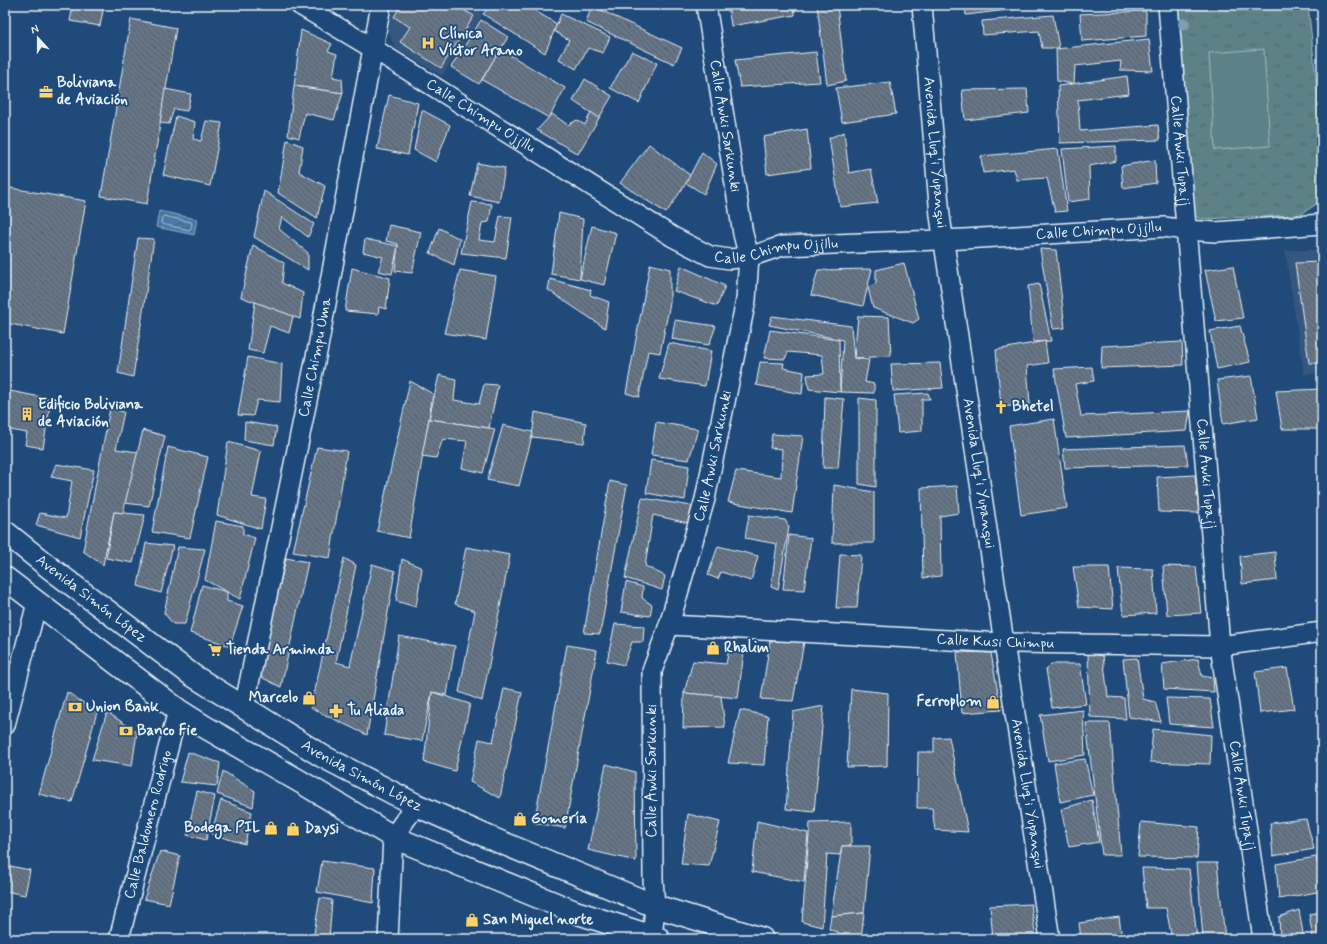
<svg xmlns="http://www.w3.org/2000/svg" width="1327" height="944" font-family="Mynerve,sans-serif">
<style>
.built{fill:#34577e}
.park{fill:url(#park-tufts);stroke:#a2bac0}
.garden{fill:#5b8288;stroke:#a2bac0}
.water{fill:url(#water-waves);stroke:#89a9c7}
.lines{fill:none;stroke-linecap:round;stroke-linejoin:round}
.shore{stroke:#a9c1d7;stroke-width:1}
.building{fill:url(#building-back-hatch);stroke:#e8f1f8}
.street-casing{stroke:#e8f1f8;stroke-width:22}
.primary-casing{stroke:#e8f1f8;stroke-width:25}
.street{stroke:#1f4a7a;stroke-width:19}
.primary{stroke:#1f4a7a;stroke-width:22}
.tree{fill:#829cb6}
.labels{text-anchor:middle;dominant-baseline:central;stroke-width:3.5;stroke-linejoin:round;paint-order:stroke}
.poi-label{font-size:15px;font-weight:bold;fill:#e8f1f8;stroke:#1f4a7a;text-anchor:start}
.street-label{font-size:15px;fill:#e8f1f8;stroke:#1f4a7a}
</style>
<defs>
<pattern id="park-tufts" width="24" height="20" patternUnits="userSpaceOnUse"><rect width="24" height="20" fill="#5b8288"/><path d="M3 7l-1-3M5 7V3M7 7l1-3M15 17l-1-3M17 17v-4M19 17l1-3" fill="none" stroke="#52686c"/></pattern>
<pattern id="water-waves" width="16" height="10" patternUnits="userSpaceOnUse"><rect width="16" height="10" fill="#4a79a6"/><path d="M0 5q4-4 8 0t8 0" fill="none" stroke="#48637d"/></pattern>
<pattern id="building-back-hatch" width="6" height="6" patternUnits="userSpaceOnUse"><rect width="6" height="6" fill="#667586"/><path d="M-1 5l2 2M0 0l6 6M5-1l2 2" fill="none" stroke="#565e68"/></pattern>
</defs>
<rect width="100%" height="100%" fill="#1f4a7a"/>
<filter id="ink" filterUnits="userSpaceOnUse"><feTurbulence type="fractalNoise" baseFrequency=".025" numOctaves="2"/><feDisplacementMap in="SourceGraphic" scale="8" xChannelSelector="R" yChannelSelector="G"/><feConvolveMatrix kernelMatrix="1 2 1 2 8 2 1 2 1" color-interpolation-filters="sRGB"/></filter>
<g filter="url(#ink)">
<g class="built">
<path d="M393 5H470L483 14 442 76 395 48 388 30Z"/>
<path d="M1285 250H1315L1322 255V373L1304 374Z"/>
</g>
<path class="park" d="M1176 5H1308L1322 132V195L1315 205 1303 213 1296 215 1203 219 1198 218 1194 214Z"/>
<path class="garden" d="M1264 49 1270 146 1215 150 1209 53Z"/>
<path class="water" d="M159 211 197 219 194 235 156 227Z"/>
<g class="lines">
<path class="shore" d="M164 216 191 222 192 224 191 228 189 230 162 224 161 223 162 218Z"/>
</g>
<g class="building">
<path d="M73 5H104L100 26 70 21Z"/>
<path d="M401 5H455L474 16 441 68 400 42 410 27 394 17Z"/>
<path d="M490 5H525L557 24 545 53 483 14Z"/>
<path d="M728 5H794L795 15 731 26Z"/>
<path d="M817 5H837L846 81 827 85Z"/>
<path d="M965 5H1015L1016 9 966 15Z"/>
<path d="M1101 5H1145L1101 7Z"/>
<path d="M592 6 682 48 674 64 586 22Z"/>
<path d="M1146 11V36L1082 41 1080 14Z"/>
<path d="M561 14 610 37 603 53 588 48 576 69 559 59 569 40 554 31Z"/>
<path d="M1053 15 1059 48H1042L1039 31 983 35 982 21Z"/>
<path d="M131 19 176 28 147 204 101 196Z"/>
<path d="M481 20 508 37 479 84 451 67Z"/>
<path d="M301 30 332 44 328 51 337 54 333 77 342 79 343 93 294 86Z"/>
<path d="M1149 39 1153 71 1120 70 1121 61 1075 66 1074 84 1057 81 1056 49Z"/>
<path d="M500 49 565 88 549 118 482 80Z"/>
<path d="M632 51 657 63 639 103 610 88Z"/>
<path d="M816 52 820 82 740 87 735 60Z"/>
<path d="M1127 76 1129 94 1078 100 1080 131 1158 125 1160 140 1060 143 1058 86Z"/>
<path d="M585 79 612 96 599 118 573 101Z"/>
<path d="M890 82 896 114 842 122 836 88Z"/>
<path d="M294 86 343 93 334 120 305 113 299 138 288 135Z"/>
<path d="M165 89 191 94 187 111 174 109 169 124 160 123Z"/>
<path d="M1027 89 1029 113 965 120 962 90Z"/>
<path d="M389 95 418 103 408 155 377 149Z"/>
<path d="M422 110 450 125 436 162 414 150Z"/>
<path d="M591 112 599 118 578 154 537 130 552 114 568 125 577 120 585 125Z"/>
<path d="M176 116 195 122 193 139 201 141 206 121 222 123 210 186 163 175Z"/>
<path d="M807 129 811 168 767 174 763 137Z"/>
<path d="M844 132 849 173 871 169 878 203 840 207 829 138Z"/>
<path d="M287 140 303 146 299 172 325 186 317 218 278 193Z"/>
<path d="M649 144 691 176 666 213 620 183Z"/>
<path d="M1116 146V161L1089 166 1090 199 1068 202 1062 149Z"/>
<path d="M1058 149 1067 211 1055 212 1047 178 1017 180 1014 169 983 173 981 156Z"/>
<path d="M702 152 717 164 704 194 686 183Z"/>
<path d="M1155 160 1156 183 1123 188 1121 166Z"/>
<path d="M477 163 505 168 499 202 470 196Z"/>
<path d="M5 187 86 201 63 334 5 323Z"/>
<path d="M264 191 314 224 308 237 282 217 279 229 308 253V270L254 237Z"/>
<path d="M472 202 492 204 489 222 482 223 479 240 495 242 500 216 512 217 506 258 461 253Z"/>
<path d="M559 213 583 219 580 279 551 274Z"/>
<path d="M389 225 421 232 412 273 395 271 398 244 386 241Z"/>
<path d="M592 226 616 233 604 285 580 279Z"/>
<path d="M439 228 460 239 454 265 430 253Z"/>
<path d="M138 238 154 239 133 377 118 373Z"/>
<path d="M365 239 398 246 392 274 378 271 383 257 363 252Z"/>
<path d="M253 245 284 263 282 283 303 293 300 319 241 297Z"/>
<path d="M1040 249 1056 250 1065 328 1053 329Z"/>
<path d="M1320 262 1322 272V363H1309L1295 263Z"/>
<path d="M904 263 919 319 913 323 873 308 868 288 876 283V270Z"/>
<path d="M650 264 670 269V303L660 353 648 351 639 397 626 393Z"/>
<path d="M681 266 725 286 717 306 674 291Z"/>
<path d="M1233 266 1243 318 1216 321 1205 270Z"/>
<path d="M352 268 390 278 386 309 379 307 378 314 345 311Z"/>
<path d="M872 269 863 306 811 295 818 270Z"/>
<path d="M460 270 496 276 486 340 444 333Z"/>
<path d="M550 279 591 290 590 295 609 302 605 328 548 290Z"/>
<path d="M1039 284 1051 341 1033 342 1028 286Z"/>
<path d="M255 302 293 316 289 333 270 326 263 353 248 350Z"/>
<path d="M772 316 851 326 854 358 869 360 865 382 874 384V393L840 392 843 340 769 325Z"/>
<path d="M858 316 889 317 891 356 854 358Z"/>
<path d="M675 320 716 326 709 345 672 339Z"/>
<path d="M1240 326 1250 362 1217 369 1210 331Z"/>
<path d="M770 330 839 340 840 392 809 389 807 375 824 374 822 355 788 352 785 359 764 358Z"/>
<path d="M1045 341 1048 363 1027 366 1030 404 1001 407 996 350Z"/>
<path d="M1182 342 1183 365 1101 368 1102 346Z"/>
<path d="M669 343 711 351 705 386 659 379Z"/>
<path d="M248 357 282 364 280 402 257 400 253 416 238 415Z"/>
<path d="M760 362 784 363 783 368 804 372 802 394 756 385Z"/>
<path d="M940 363 943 388 893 391 891 364Z"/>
<path d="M1092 367 1094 381 1075 384 1081 416 1190 411 1187 431 1066 438 1054 369Z"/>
<path d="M439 375 456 379 454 400 479 404 484 384 498 385 489 428 429 419Z"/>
<path d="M1251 376 1258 418 1223 424 1217 380Z"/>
<path d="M410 381 433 394 409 538 377 531Z"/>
<path d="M1322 389V429H1282L1276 391Z"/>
<path d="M5 390 51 399 43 448 25 445 27 433 5 429Z"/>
<path d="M928 393 930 399H922V431L898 433 894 395Z"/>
<path d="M825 397 844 399 838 468H823Z"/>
<path d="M859 398 876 400V487L859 484Z"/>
<path d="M110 408 124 412 116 449 138 452 123 513 114 512 103 565 83 551Z"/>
<path d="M535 412 586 423 584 443 532 437Z"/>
<path d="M429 419 495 429 483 473 462 468 467 441 443 439 436 458 422 456Z"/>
<path d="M1054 419 1067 508 1021 515 1009 426Z"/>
<path d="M245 422 277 427 274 445 244 440Z"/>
<path d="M656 422 698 429 689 460 651 455Z"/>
<path d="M503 425 533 432 519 486 487 480Z"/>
<path d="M143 430 165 436 149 506 125 503Z"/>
<path d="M772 434 803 436 792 513 728 502 736 471 781 477 782 449 770 448Z"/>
<path d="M228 442 261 451 252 497 266 499 261 529 217 515Z"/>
<path d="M1185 445 1188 465 1065 468 1063 449Z"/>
<path d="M168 447 208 457 190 538 152 532Z"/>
<path d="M317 447 347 451 330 558 293 552Z"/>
<path d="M651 460 689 466 685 500 646 493Z"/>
<path d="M56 464 94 470 80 537 36 525 40 513 66 518 72 481 51 477Z"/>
<path d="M1195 475 1199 513 1159 512 1157 477Z"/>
<path d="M610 481 627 485 600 634 584 633Z"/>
<path d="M834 485 874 492V543H832Z"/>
<path d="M957 486 959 513 940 516 941 576 923 578 921 488Z"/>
<path d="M642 498 692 506 688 523 653 515 645 566 665 576 662 590 625 578Z"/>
<path d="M114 512 145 515 133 563 106 558Z"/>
<path d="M749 515 785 520 789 527 778 590 771 587 777 544 745 538Z"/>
<path d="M216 521 243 526V534L255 538 240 599 205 580Z"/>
<path d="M789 535 811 538 804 590 783 589Z"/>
<path d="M146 543 173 546 161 593 138 586Z"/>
<path d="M718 546 758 556 751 581 721 572 718 579 708 575Z"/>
<path d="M178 547 205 549 185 624H173L164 613Z"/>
<path d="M466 547 510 555 482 701 459 692 475 611 455 604Z"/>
<path d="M1275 552 1277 580 1242 584 1240 556Z"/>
<path d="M840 554 861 555 857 608H836Z"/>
<path d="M286 558 308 562 281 687 261 677 260 669Z"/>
<path d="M344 558 356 565 336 662 350 666 372 564 395 571 367 735 311 708Z"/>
<path d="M402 559 422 568 416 607 396 601Z"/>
<path d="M1163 566 1196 567 1201 613 1167 615Z"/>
<path d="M1073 567H1109L1113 609 1079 607Z"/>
<path d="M1118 568 1153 569 1156 613 1123 615Z"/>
<path d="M626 582 643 587 642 598 652 605 650 616 621 612Z"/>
<path d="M202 585 227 592V601L243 606 230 646 190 633Z"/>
<path d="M615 624 644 626 643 642H632L624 665 607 661Z"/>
<path d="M399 636 455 646 447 695 432 692 422 741 384 735Z"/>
<path d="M770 641 804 642 793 701 761 699Z"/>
<path d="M567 645 597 650 565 828 534 823Z"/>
<path d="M729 649 744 651 738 698 684 693 693 661 726 664Z"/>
<path d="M957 652 991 653 1001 710 962 713Z"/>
<path d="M1088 654 1103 656 1108 697 1124 698 1126 719 1090 717Z"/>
<path d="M1137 658 1143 699 1155 702 1161 722 1129 717 1123 659Z"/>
<path d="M1198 659 1202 676 1213 678 1214 692 1164 689 1162 664Z"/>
<path d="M1051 664H1080L1086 704 1052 708 1046 669Z"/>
<path d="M1287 668 1294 709 1260 713 1255 672Z"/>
<path d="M504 688 522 692 500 798 470 782 479 739 493 742Z"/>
<path d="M851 689 888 693 887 766 847 767Z"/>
<path d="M67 692 97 712 72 802 39 794Z"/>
<path d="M432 692 470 704 455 771 424 762Z"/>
<path d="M684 693 721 696 725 727 683 728Z"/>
<path d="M1166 698 1210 699 1214 727 1169 724Z"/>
<path d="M824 706 814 812 786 809 793 712Z"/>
<path d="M740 710 768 716 764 765 728 763Z"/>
<path d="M1083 710 1085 755 1048 761 1040 715Z"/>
<path d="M107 712 137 732 132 766 92 760Z"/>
<path d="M1086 723H1110L1121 855H1102Z"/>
<path d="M1153 729 1211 735 1210 764 1150 762Z"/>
<path d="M949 737 968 832 935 830 932 808H917L918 752H934V738Z"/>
<path d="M188 752 220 763 217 786 180 782Z"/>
<path d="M1085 759 1093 795 1060 802 1054 763Z"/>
<path d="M606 764 635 772 636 861 588 850Z"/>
<path d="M223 771 255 791 253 807 217 794Z"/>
<path d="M197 791 215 796 206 840 187 835Z"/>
<path d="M221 800 252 812 245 844 211 834Z"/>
<path d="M1092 800 1099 842 1069 847 1061 809Z"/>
<path d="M688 814 720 822 709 866 681 864Z"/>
<path d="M1306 819 1314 849 1273 856 1270 823Z"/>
<path d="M757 821 808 833 804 882 752 872Z"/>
<path d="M851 822V846H842L840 855 827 854 822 927 802 922 810 823Z"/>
<path d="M1141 822 1199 827 1197 858 1138 857Z"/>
<path d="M842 846H870L864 913 831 916Z"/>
<path d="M160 851 180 856 169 904 144 899Z"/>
<path d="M1316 857 1322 881V891L1279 899 1276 864Z"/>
<path d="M322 861 375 868 373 903 317 892Z"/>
<path d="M1197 863H1217L1225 939H1203Z"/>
<path d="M5 865 30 870 25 895 5 891Z"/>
<path d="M1142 868 1189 869 1197 938 1172 939 1166 908H1146Z"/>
<path d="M320 898 332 900 329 939H313Z"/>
<path d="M1031 904 1036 939H993L990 906Z"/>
<path d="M1299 910 1304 939H1280L1279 917Z"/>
<path d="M1322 912V939H1313L1309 914Z"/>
<path d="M864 913 861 939H854L829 929 831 916Z"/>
<path d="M1119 917 1122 939H1081L1079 923Z"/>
</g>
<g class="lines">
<g class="street-casing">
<g id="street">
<path id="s1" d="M300 5 374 49 673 237 710 256 729 259 749 257 782 246 964 239 1164 227 1186 230 1215 232 1322 224"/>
<path id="s2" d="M922 5 940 216 1004 643 1050 939"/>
<path id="s3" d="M1168 5 1220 646 1263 939"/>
<path id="s4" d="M669 625 1004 643 1220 646 1322 632"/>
<path id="s5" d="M244 708 318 347 381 5"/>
<path d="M5 725 37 603"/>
<path id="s6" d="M119 939 178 710"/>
<path d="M388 939 393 837 416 805"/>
<path id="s7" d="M652 939 655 906 653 879 652 671 669 625 705 499 746 300 749 257 743 234 706 5"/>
</g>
</g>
<g class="primary-casing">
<g id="primary">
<path id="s8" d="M5 532 50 568 192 675 322 756 416 805 488 837 655 906 762 939"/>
<path d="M5 578 178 710 205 727 301 782 393 837 575 912 659 939"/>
</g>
</g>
<use href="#street" class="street"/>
<use href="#primary" class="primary"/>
</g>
<circle class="tree" cx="1184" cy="24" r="6"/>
</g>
<defs>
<g id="hospital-bare" transform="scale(1.08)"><path d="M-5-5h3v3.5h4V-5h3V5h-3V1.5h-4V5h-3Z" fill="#ffd166" stroke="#1f4a7a" stroke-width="2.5" paint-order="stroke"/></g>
<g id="office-bare" transform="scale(1.08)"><path d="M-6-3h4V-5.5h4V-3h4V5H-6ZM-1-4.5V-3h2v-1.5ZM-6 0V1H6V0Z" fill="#ffd166" stroke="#1f4a7a" stroke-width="2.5" paint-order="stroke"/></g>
<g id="church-bare" transform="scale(1.08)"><path d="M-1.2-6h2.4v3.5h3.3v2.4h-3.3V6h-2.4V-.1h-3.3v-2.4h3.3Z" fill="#ffd166" stroke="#1f4a7a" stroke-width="2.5" paint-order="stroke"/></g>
<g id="building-bare" transform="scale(1.08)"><path d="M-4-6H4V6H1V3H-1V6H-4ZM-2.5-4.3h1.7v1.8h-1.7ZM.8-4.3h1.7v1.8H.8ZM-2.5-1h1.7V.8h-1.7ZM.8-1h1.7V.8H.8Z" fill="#ffd166" stroke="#1f4a7a" stroke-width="2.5" paint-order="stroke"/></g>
<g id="shop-bare" transform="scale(1.08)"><path d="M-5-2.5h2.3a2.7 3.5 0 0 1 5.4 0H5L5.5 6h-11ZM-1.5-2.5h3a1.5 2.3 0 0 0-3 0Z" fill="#ffd166" stroke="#1f4a7a" stroke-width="2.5" paint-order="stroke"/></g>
<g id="supermarket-bare" transform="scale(1.08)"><path d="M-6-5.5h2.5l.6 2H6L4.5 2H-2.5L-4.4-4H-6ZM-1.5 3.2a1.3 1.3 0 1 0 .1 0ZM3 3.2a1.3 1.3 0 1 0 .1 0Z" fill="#ffd166" stroke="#1f4a7a" stroke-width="2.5" paint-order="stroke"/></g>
<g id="bank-bare" transform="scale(1.08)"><path d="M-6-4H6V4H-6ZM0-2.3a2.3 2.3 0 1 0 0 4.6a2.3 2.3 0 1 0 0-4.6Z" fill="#ffd166" stroke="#1f4a7a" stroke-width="2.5" paint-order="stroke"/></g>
<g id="pharmacy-bare" transform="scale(1.08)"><path d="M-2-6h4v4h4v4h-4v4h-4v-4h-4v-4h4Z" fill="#ffd166" stroke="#1f4a7a" stroke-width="2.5" paint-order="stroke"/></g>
</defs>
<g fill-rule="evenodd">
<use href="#hospital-bare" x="428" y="43"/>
<use href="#office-bare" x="46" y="92"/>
<use href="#church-bare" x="1001" y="407"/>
<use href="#building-bare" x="27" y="414"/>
<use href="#shop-bare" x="713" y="648"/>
<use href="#supermarket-bare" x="215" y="650"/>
<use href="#shop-bare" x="309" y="698"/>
<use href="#shop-bare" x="993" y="702"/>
<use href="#bank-bare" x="75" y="707"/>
<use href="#pharmacy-bare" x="336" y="711"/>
<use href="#bank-bare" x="126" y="731"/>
<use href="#shop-bare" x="520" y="819"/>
<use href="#shop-bare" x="271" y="828"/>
<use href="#shop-bare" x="293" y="829"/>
<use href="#shop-bare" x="472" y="920"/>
</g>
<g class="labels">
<g class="poi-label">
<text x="439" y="34">Clínica<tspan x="439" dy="17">Víctor Arano</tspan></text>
<text x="57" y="83">Boliviana<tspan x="57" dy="17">de Aviación</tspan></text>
<text x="38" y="405">Edificio Boliviana<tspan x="38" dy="17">de Aviación</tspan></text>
<text x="1012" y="407">Bhetel</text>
<text x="724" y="648">Rhalim</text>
<text x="226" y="650">Tienda Arminda</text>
<text x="298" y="698" text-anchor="end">Marcelo</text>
<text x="982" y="702" text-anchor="end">Ferroplom</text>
<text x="86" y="707">Union Bank</text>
<text x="347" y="711">Tu Aliada</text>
<text x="137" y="731">Banco Fie</text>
<text x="531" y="819">Gomería</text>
<text x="260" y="828" text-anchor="end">Bodega PIL</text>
<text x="304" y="829">Daysi</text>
<text x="483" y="920">San Miguel norte</text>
</g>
<g class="street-label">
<text stroke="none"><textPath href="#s1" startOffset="212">Calle Chimpu Ojjllu</textPath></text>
<text transform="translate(725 126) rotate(81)">Calle Awki Sarkunki</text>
<text stroke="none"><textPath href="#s3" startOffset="146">Calle Awki Tupajj</textPath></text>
<text stroke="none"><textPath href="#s2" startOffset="148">Avenida Lluq'i Yupanqui</textPath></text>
<text stroke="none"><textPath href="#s1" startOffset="872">Calle Chimpu Ojjllu</textPath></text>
<text stroke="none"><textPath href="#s1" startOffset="548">Calle Chimpu Ojjllu</textPath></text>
<text stroke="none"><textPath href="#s5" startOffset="358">Calle Chimpu Uma</textPath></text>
<text stroke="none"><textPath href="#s7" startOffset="492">Calle Awki Sarkunki</textPath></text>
<text stroke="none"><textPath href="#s2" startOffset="472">Avenida Lluq'i Yupanqui</textPath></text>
<text stroke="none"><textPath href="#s3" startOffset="470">Calle Awki Tupajj</textPath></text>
<text stroke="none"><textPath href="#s8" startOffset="109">Avenida Simón López</textPath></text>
<text stroke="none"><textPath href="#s4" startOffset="327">Calle Kusi Chimpu</textPath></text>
<text transform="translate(652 771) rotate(-90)">Calle Awki Sarkunki</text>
<text stroke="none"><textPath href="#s8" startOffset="433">Avenida Simón López</textPath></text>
<text stroke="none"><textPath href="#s2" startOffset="796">Avenida Lluq'i Yupanqui</textPath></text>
<text stroke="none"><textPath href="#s3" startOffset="794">Calle Awki Tupajj</textPath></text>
<text stroke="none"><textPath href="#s6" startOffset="118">Calle Baldomero Rodrigo</textPath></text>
</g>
</g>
<rect width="1327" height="944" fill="none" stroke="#1f4a7a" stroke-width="20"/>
<rect x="10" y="10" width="1307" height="924" fill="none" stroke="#e8f1f8" stroke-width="1.5" filter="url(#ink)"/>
<g transform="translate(38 38) rotate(339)" stroke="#1f4a7a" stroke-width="3" paint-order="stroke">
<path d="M0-3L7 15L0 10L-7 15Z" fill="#e8f1f8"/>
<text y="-6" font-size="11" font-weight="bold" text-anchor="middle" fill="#e8f1f8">N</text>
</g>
</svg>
